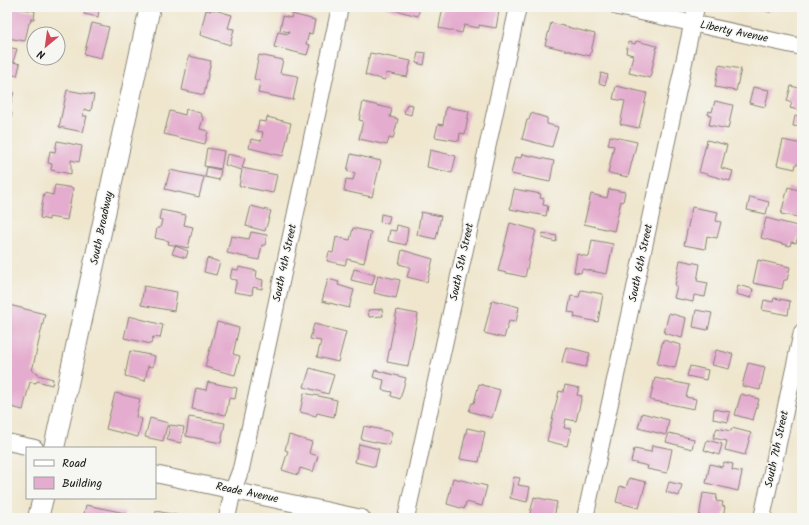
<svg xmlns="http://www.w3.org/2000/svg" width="809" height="525" font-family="Kalam,sans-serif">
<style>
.building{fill:#e4acce}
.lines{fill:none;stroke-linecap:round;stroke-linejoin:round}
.minor-casing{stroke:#868174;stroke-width:18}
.tertiary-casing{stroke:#868174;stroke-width:22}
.minor{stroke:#fff;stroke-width:16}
.tertiary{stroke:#fff;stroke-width:20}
.labels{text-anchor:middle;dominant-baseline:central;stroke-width:3;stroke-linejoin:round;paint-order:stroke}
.street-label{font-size:11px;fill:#1c1c1c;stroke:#f6f6f2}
</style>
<rect width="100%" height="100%" fill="#f6f6f2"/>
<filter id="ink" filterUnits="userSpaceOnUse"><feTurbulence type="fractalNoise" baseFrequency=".025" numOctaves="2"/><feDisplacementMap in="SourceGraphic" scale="8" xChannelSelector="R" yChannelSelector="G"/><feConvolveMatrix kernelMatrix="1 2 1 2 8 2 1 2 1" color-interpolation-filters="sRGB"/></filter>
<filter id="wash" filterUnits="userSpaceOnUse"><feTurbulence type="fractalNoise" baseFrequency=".012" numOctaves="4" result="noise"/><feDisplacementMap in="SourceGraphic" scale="16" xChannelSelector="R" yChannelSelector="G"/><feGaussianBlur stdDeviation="0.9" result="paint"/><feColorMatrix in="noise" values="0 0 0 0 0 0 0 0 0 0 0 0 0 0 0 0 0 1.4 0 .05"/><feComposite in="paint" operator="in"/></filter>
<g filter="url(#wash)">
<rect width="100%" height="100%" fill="#efe6cd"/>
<g id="blocks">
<g class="building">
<path d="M11 7 35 11 34 19H31L30 23H29L25 41 7 38V24Z"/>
<path d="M86 7 99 10 98 17 84 14Z"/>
<path d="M383 7H420L418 16Z"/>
<path d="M443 7H479L499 11 496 28 479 25V28L464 25 462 33 439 28Z"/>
<path d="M752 7H771L770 12Z"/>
<path d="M211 9 232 15 228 28 234 29 230 45 200 35 206 10 211 11Z"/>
<path d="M292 14 315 20 312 34 309 33 306 44 310 45 307 55 274 47 278 32 288 34 289 32 280 30 283 16 291 18Z"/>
<path d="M92 23 109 27 101 58 84 54Z"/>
<path d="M551 23 595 34 590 56 545 45Z"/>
<path d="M636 41 657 46 650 78 629 73 633 55 626 53 628 42 635 44Z"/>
<path d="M7 47 17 49 13 62 20 64 17 76 11 74 10 81H7Z"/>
<path d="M418 52 426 53 424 65 416 63Z"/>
<path d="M370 53 411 61 407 77 386 73 385 80 365 75Z"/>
<path d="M259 55 283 60 280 73 298 76 293 100 258 93 260 81 254 79Z"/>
<path d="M189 56 211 61 204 95 182 90Z"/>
<path d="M719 65 741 69 736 91 715 87Z"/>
<path d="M601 73 608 75 605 85 599 83Z"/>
<path d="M800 82 802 83V111L790 108 792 103 787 101 791 86 799 88Z"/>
<path d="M616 86 647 93 639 128 620 124 625 101 613 99Z"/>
<path d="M753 87 769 90 765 107 749 103Z"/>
<path d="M7 90 14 92 8 112 12 113 9 122H7Z"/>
<path d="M67 90 94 95 91 111 84 109 83 116H87L83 132 59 127Z"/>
<path d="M715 101 733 105 728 129 709 125 711 116 708 115 709 111 712 112Z"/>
<path d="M363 102 392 109 390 117 398 119 393 139 389 138 387 145 359 139 363 121 359 120Z"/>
<path d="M407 104 413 105 411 115 404 113Z"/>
<path d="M446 107 469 111 465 134 460 133 459 141 435 137 438 124 443 125Z"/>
<path d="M186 109 200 113 203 118 200 129 208 131 205 144 164 134 170 111 185 115Z"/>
<path d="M531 113 547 118V124L558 127 552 147 522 139 527 120H529Z"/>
<path d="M795 116 802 117V127L793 126Z"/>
<path d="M267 117 291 123 283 156 249 148 251 139 261 141 263 132 257 131 259 121 266 122Z"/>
<path d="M610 136 637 142 628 177 608 173 614 146 608 145Z"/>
<path d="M707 140 727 145 721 168 733 171 730 181 699 172Z"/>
<path d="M783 140 802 144V165L796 164 795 169 777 165Z"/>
<path d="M57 141 82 146 79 162 71 160V174L51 170 52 164 48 163 50 151 55 152Z"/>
<path d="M207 148 224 151 221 169 204 166Z"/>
<path d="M430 150 456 156 452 173 427 167Z"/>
<path d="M227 154 245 158 242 168 277 175 273 193 239 186 242 170 225 165Z"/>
<path d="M351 154 381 161 372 197 344 191 346 179 353 180 355 173 347 171Z"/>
<path d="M522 154 554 161 550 182 511 174 515 157 521 158Z"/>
<path d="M207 167 221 170 219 180 205 177Z"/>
<path d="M170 170 204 177 199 197 165 189Z"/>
<path d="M55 185 73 188 67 220 49 217V220L40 218 44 193 53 195Z"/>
<path d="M788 187 802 191V218L781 214Z"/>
<path d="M514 189 541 194 540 198 544 199 543 205 548 206 546 216 510 209Z"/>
<path d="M609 189 625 192 623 202 621 201 614 231 584 224 591 194 607 198Z"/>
<path d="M750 197 769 202 766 214 747 210Z"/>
<path d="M251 206 271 211 265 231 246 226Z"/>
<path d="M692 207 718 212 716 221 721 222 717 238 707 236 705 249 684 245Z"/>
<path d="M161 210 186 215 184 225 193 227 188 248 168 244 169 241 155 238 157 228H160L162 220 159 219Z"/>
<path d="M421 212 441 216 436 239 417 235Z"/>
<path d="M381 214 390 216 388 224 380 222Z"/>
<path d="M766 218 801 227 796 243 791 242 790 246 761 238Z"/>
<path d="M510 223 536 230 525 277 498 271Z"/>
<path d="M397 225 408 228 406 245 388 241 390 230 396 231Z"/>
<path d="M353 228 371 232 364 263 347 259 345 265 327 261 329 252 333 253 336 237 350 240Z"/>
<path d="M251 232 267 235 265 245H262L259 260 227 253 231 236 249 239Z"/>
<path d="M543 233 557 236 556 242 542 238Z"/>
<path d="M592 240 613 244 607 274 582 269 581 273 574 272 577 254 589 257Z"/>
<path d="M175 246 188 251 186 258 172 254Z"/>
<path d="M402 250 433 259 427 282 407 277 410 267 399 264Z"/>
<path d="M207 258 220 262 216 275 204 272Z"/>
<path d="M680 260 700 264 697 281 708 283 705 297 694 295 693 302 674 298 677 286H675Z"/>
<path d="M758 260 790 267 787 280H784L782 289 753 283Z"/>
<path d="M239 267 257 271 256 278 263 280 262 289 253 287 252 295 234 292 237 280 230 279 232 269 238 270Z"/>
<path d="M354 269 375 275 372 285 351 280Z"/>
<path d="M378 275 400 280 396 298 374 293Z"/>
<path d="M328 279 339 282 338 285 354 290 349 308 322 301Z"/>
<path d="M738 285 753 289 751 298 736 294Z"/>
<path d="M144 286 177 292 174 311 141 305Z"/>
<path d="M581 290 603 294 598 322 574 317 575 313 568 312 571 296 579 297Z"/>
<path d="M774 298 790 301 788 315 762 310 764 300 773 302Z"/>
<path d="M492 300 519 307 516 322 509 321 504 338 484 333Z"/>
<path d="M9 305 45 314 32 371 38 373V375L53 379 52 385 37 381 36 383 30 382 23 410 7 406V313Z"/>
<path d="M382 309 383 316 369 317 368 310Z"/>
<path d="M397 310 418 314 408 366 387 362Z"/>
<path d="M696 310 712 313 708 330 693 327Z"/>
<path d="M669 313 686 318 682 338 664 333Z"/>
<path d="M129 316 163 325 160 338 153 337 151 344 124 338Z"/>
<path d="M217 322 239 328 233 354 240 356 235 375 205 367Z"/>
<path d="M314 324 346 332 338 362 317 357 321 341 310 339Z"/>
<path d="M663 340 681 345 675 368 657 364Z"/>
<path d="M566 347 590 353 586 367 562 362Z"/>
<path d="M716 350 733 354 729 369 712 365Z"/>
<path d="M130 351 155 356 153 367 148 366 145 381 125 376Z"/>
<path d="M748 363 765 367 760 390 742 386Z"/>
<path d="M690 366 708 370 706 380 687 376Z"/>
<path d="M310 368 334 375 328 394 304 387Z"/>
<path d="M375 370 406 378 400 399 391 396 392 392 382 390 384 380 373 377Z"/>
<path d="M655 378 689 385 686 397 696 399 694 409 650 400Z"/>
<path d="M208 382 237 388 235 399 229 398 226 415 192 409 196 388 206 390Z"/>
<path d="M479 384 500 390 492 418 469 411 472 403H474Z"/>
<path d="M565 385 579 388 577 395 582 396 576 421 566 419 564 428 571 429 567 446 547 441 559 391 563 392Z"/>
<path d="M115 393 140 399 136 417 142 419 138 437 106 429Z"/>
<path d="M304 393 337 400 334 417 317 413 316 416 300 412Z"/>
<path d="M741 394 759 399 753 420 735 415Z"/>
<path d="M714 409 730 412 728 422 713 419Z"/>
<path d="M642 413 669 420 666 435 638 428Z"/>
<path d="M189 417 225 423 221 443 186 436Z"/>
<path d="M150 418 168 423 163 441 145 437Z"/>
<path d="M170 425 184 427 181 443 167 440Z"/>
<path d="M364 426 392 432 389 445 361 439Z"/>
<path d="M467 428 485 432 479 462 460 459Z"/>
<path d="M717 428 731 431 732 428 751 433 745 455 725 450 727 441 713 438Z"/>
<path d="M669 433 694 439 692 449 666 442Z"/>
<path d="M289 435 312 442 309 453 318 456 313 472 300 468 298 475 282 470 288 451 285 450Z"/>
<path d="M707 440 722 444 719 455 704 450Z"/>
<path d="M359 444 379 449 375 467 355 462Z"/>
<path d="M652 445 672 449 667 473 647 469 648 466 631 462 634 449 651 452Z"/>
<path d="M724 462 733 464 732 470 742 472 738 491 706 483 710 464 722 467Z"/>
<path d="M514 477 520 478 518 485 530 487 527 502 510 498Z"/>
<path d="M453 478 487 486 482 506 466 502 464 509 447 504Z"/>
<path d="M629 478 646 482 639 508 616 502 620 486 626 488Z"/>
<path d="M669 482 682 485 679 496 666 492Z"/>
<path d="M703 493 717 495 716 501 723 502 722 506 725 507 723 518H699Z"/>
<path d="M534 497 557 502 554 518H529Z"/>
<path d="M86 505 125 513 124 518H83Z"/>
<path d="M156 511 186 517V518H155Z"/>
</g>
</g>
</g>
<g filter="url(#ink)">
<use href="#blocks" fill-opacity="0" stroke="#868174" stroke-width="1"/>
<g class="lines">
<g class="minor-casing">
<g id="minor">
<path d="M618 7 802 47"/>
<path d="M7 442 35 448"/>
<path d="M155 474 362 518"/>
<path d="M227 518 233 490 241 469 340 7"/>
<path d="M406 518 518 7"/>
<path d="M585 518 696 7"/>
<path d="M762 518 802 332"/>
</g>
</g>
<g class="tertiary-casing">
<g id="tertiary">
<path d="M54 448 150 7"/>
<path d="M38 518 43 498"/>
</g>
</g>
<use href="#minor" class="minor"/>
<use href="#tertiary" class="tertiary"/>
</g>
</g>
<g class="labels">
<g class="street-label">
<text transform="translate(734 32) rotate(12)">Liberty Avenue</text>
<text transform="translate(102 228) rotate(-78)">South Broadway</text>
<text transform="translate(462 262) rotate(-78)">South 5th Street</text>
<text transform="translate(285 263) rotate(-78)">South 4th Street</text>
<text transform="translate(641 263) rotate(-78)">South 6th Street</text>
<text transform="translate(777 449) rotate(-78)">South 7th Street</text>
<text transform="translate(247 493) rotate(12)">Reade Avenue</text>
</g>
</g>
<rect width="809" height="525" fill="none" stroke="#f6f6f2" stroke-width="24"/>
<rect x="26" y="447" width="130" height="52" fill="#f6f6f2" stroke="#9f9f9c"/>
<rect x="34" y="460" width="20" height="6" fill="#ffffff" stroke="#9f9f9c"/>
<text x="62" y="467" font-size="12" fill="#1c1c1c">Road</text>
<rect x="34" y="477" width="20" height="12" fill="#e4acce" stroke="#9f9f9c"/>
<text x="62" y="487" font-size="12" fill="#1c1c1c">Building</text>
<g transform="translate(46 46) rotate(209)"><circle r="19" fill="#f6f6f2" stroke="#9f9f9c"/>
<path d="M0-3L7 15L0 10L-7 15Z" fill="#d1495b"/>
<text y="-6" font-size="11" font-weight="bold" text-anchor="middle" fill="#1c1c1c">N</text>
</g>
</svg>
